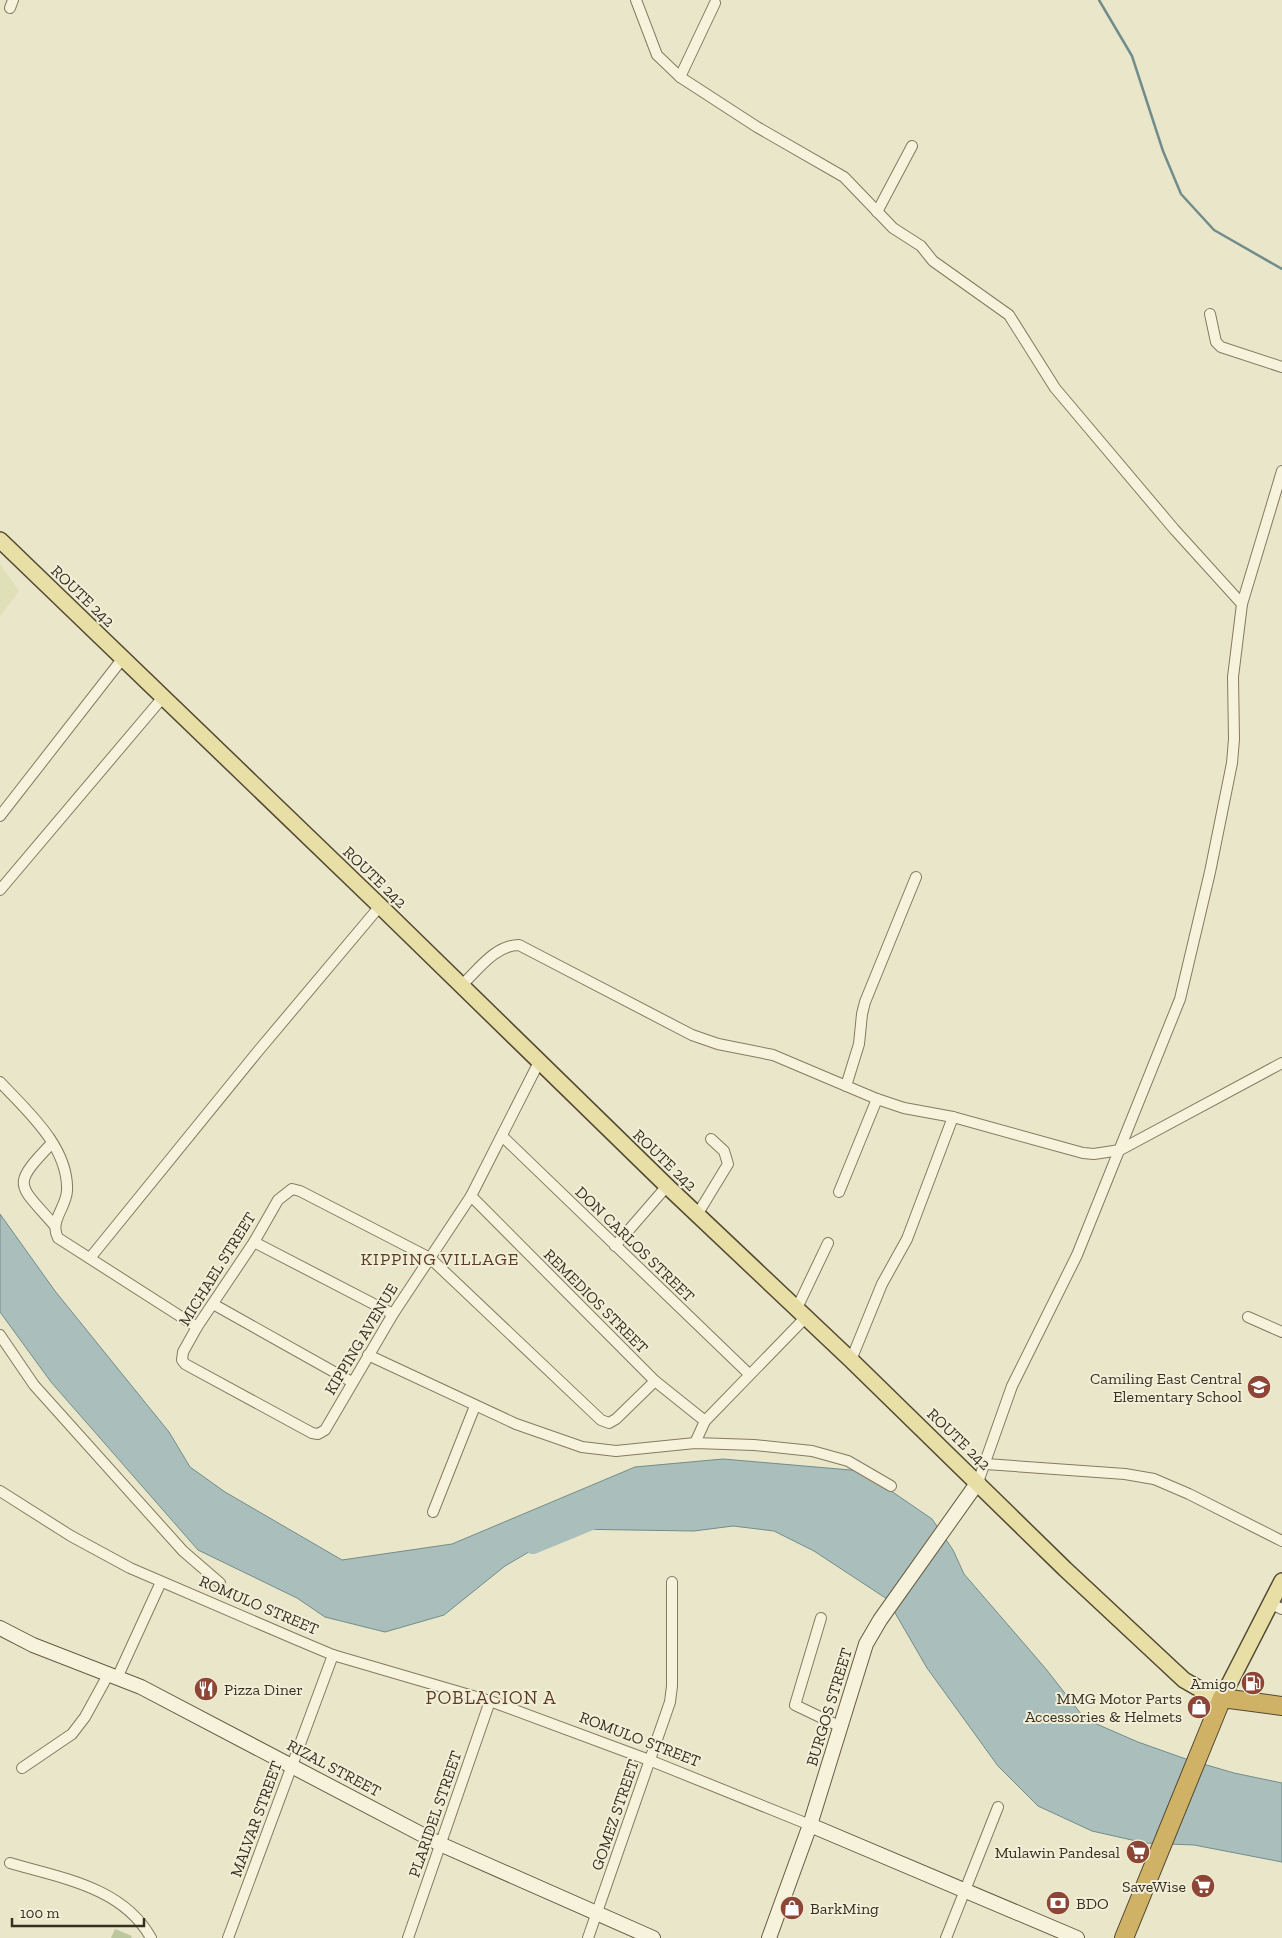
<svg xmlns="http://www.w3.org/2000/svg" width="1282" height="1938" font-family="'Zilla Slab',serif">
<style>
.farmland{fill:#dfdfb8}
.green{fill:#bcc79e}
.water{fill:#aabfbc;stroke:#718d8b}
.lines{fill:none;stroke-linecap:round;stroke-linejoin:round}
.stream{stroke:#718d8b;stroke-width:2.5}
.river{stroke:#aabfbc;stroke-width:16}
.street-casing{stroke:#857a60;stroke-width:12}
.secondary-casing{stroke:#675b43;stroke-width:16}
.primary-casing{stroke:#534833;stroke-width:18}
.highway-casing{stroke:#534833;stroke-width:20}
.street{stroke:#f6f2dc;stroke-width:10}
.secondary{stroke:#f6f2dc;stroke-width:14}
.primary{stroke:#e8dfa6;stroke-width:15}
.highway{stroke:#cfb265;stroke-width:18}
.labels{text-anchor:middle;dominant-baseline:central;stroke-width:4;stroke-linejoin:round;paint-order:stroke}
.street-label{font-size:16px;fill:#373022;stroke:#f2efd8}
.poi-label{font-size:16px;fill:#373022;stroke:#f2efd8;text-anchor:end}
.neighbourhood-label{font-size:18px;letter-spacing:1px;fill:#5f3b26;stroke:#f2efd8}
.quarter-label{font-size:19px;letter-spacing:1px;fill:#5f3b26;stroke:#f2efd8}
</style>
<rect width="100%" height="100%" fill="#eae6ca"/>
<path class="farmland" d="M0 564 19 591 0 616Z"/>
<path class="green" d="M115 1929 132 1936 131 1938H111Z"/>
<path class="water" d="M0 1214 55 1291 169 1432 190 1467 225 1492 342 1560 452 1544 635 1467 723 1459 862 1471 932 1519 953 1550 964 1574 1046 1669 1085 1719 1138 1742 1183 1758 1234 1773 1282 1783V1862L1194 1845 1145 1843 1092 1831 1038 1806 998 1766 927 1668 887 1599 814 1551 774 1531 733 1526 694 1531 568 1529 505 1566 444 1615 385 1632 325 1617 297 1598 198 1550 51 1382 0 1312Z"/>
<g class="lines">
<path class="stream" d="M1099 0 1132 56 1163 151 1181 194 1214 230 1282 269"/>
<path class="river" d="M533 1546 594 1521"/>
<g class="street-casing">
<g id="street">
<path d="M636 0 657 55 680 77 757 127 844 177 893 228 921 246 933 261 1009 315 1055 388 1174 529 1242 604"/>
<path d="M10 8 13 0"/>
<path d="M680 77 715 3"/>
<path d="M877 212 912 146"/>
<path d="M1210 314 1216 342 1221 347 1282 367"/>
<path d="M0 816 123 658"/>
<path d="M0 890 164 696"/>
<path d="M461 986C478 970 495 945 519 945L692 1035 718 1044 773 1055 877 1099 904 1108 953 1117 1083 1153 1094 1154 1120 1150 1282 1063"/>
<path d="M539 1062 471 1196 393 1314 325 1430 318 1434 312 1433 185 1364 182 1360 183 1352 197 1327 254 1242 278 1200 292 1189 300 1191 430 1258 601 1420 609 1423 616 1419 655 1381"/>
<path d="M0 1082C27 1111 69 1147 67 1191 66 1208 49 1221 58 1238L197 1327"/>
<path d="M846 1086 859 1044 862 1014 865 1002 916 877"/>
<path d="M502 1136 749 1374"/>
<path d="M52 1143C10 1187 18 1183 55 1226"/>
<path d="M839 1192 877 1099"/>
<path d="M471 1196 655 1381 705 1421"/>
<path d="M697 1215 728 1164 724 1151 711 1139"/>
<path d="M254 1242 393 1314"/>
<path d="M615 1246 667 1186"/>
<path d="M90 1258 259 1050 380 906"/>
<path d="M213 1304 352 1382"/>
<path d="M797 1308 828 1243"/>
<path d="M1248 1317 1282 1332"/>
<path d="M0 1335 34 1385 183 1551 220 1583"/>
<path d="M368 1355 516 1424 582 1447 616 1451 695 1443 754 1445 812 1451 848 1461 891 1486"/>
<path d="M851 1360 882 1284 907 1239 953 1117"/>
<path d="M695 1443 705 1421 806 1317"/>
<path d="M986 1464 1125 1474 1154 1479 1189 1494 1282 1541"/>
<path d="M978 1482 1012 1386 1077 1255 1180 999 1210 872 1232 763 1234 739 1233 677 1242 604 1282 471"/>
<path d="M0 1491 71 1536 130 1568 295 1639 333 1655 490 1701 649 1760 810 1825"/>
<path d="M433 1512 475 1406"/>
<path d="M1271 1604 1282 1609"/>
<path d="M821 1618 795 1705 841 1727"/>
<path d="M117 1678 161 1582"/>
<path d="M22 1768 72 1734 85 1717 108 1675"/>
<path d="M10 1863C61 1878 123 1887 151 1938"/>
<path d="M228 1938 333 1655"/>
<path d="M408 1938 490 1701"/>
<path d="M588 1938 670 1702 672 1686V1582"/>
<path d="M946 1938 998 1807"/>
</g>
</g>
<g class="secondary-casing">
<g id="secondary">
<path d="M0 1628 33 1645 141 1687 440 1844 653 1938"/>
<path d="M810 1825 1077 1938"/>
<path d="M769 1938 810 1825 866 1644 880 1620 978 1482"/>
</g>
</g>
<g class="primary-casing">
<path id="primary" d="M0 540 380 906 667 1186 851 1360 1065 1569 1184 1680 1205 1692 1222 1698 1282 1581"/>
</g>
<g class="highway-casing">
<path id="highway" d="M1124 1938 1222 1698 1282 1706"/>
</g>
<use href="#street" class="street"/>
<use href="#secondary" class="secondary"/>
<use href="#primary" class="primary"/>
<use href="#highway" class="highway"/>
</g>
<defs>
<g id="school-disc" transform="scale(1.25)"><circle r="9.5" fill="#8d4536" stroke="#f2efd8"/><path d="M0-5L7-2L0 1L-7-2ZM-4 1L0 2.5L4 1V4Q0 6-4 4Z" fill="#fff"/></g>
<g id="fuel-disc" transform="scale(1.25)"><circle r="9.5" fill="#8d4536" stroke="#f2efd8"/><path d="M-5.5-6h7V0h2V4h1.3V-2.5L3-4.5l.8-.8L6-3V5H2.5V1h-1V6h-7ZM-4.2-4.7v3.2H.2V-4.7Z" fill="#fff"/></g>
<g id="restaurant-disc" transform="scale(1.25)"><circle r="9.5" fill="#8d4536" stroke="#f2efd8"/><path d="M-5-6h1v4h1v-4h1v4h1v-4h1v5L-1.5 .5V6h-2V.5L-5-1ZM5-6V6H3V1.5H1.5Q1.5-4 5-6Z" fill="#fff"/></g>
<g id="shop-disc" transform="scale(1.25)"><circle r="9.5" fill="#8d4536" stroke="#f2efd8"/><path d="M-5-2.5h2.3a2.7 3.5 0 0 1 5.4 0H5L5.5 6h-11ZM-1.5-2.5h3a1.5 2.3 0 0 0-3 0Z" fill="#fff"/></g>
<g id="supermarket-disc" transform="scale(1.25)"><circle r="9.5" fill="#8d4536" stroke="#f2efd8"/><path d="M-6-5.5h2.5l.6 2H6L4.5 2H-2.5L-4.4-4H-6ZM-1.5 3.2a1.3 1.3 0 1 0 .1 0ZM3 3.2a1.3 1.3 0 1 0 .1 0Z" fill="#fff"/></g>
<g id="bank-disc" transform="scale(1.25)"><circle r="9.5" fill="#8d4536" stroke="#f2efd8"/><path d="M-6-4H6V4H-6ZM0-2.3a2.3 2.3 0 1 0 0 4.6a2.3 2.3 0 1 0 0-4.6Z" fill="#fff"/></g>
</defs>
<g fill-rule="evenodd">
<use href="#school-disc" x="1259" y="1387"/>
<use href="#fuel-disc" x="1253" y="1683"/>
<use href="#restaurant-disc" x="206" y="1689"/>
<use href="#shop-disc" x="1199" y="1707"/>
<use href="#supermarket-disc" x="1138" y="1852"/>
<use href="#supermarket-disc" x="1203" y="1886"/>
<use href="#bank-disc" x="1058" y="1903"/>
<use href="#shop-disc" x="792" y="1908"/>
</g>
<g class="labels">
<g class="street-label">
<text transform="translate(83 596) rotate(44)">ROUTE 242</text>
<text transform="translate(375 877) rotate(44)">ROUTE 242</text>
<text transform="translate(665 1160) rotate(44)">ROUTE 242</text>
<text transform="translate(635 1244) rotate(44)">DON CARLOS STREET</text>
<text transform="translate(217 1269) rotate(-58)">MICHAEL STREET</text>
<text transform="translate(596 1301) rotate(45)">REMEDIOS STREET</text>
<text transform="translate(361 1339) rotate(-59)">KIPPING AVENUE</text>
<text transform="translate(959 1439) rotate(44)">ROUTE 242</text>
<text transform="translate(259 1605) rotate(23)">ROMULO STREET</text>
<text transform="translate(829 1707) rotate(-73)">BURGOS STREET</text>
<text transform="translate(640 1739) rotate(21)">ROMULO STREET</text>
<text transform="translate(334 1768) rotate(28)">RIZAL STREET</text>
<text transform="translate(435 1814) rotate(-71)">PLARIDEL STREET</text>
<text transform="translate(615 1815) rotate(-71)">GOMEZ STREET</text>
<text transform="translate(256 1819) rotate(-70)">MALVAR STREET</text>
</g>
<g class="poi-label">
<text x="1242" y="1378">Camiling East Central<tspan x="1242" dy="18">Elementary School</tspan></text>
<text x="1236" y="1683">Amigo</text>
<text x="224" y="1689" text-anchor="start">Pizza Diner</text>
<text x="1182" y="1698">MMG Motor Parts<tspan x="1182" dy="18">Accessories &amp; Helmets</tspan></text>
<text x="1120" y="1852">Mulawin Pandesal</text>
<text x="1186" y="1886">SaveWise</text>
<text x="1076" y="1903" text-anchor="start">BDO</text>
<text x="810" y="1908" text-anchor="start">BarkMing</text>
</g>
<g class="neighbourhood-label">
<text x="440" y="1259">KIPPING VILLAGE</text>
</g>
<g class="quarter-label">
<text x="491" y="1697">POBLACION A</text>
</g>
</g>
<path d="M12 1918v8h132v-8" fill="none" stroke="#373022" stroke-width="2.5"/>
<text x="20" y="1918" font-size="15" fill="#373022" stroke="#f2efd8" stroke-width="4" paint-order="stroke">100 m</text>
</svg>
